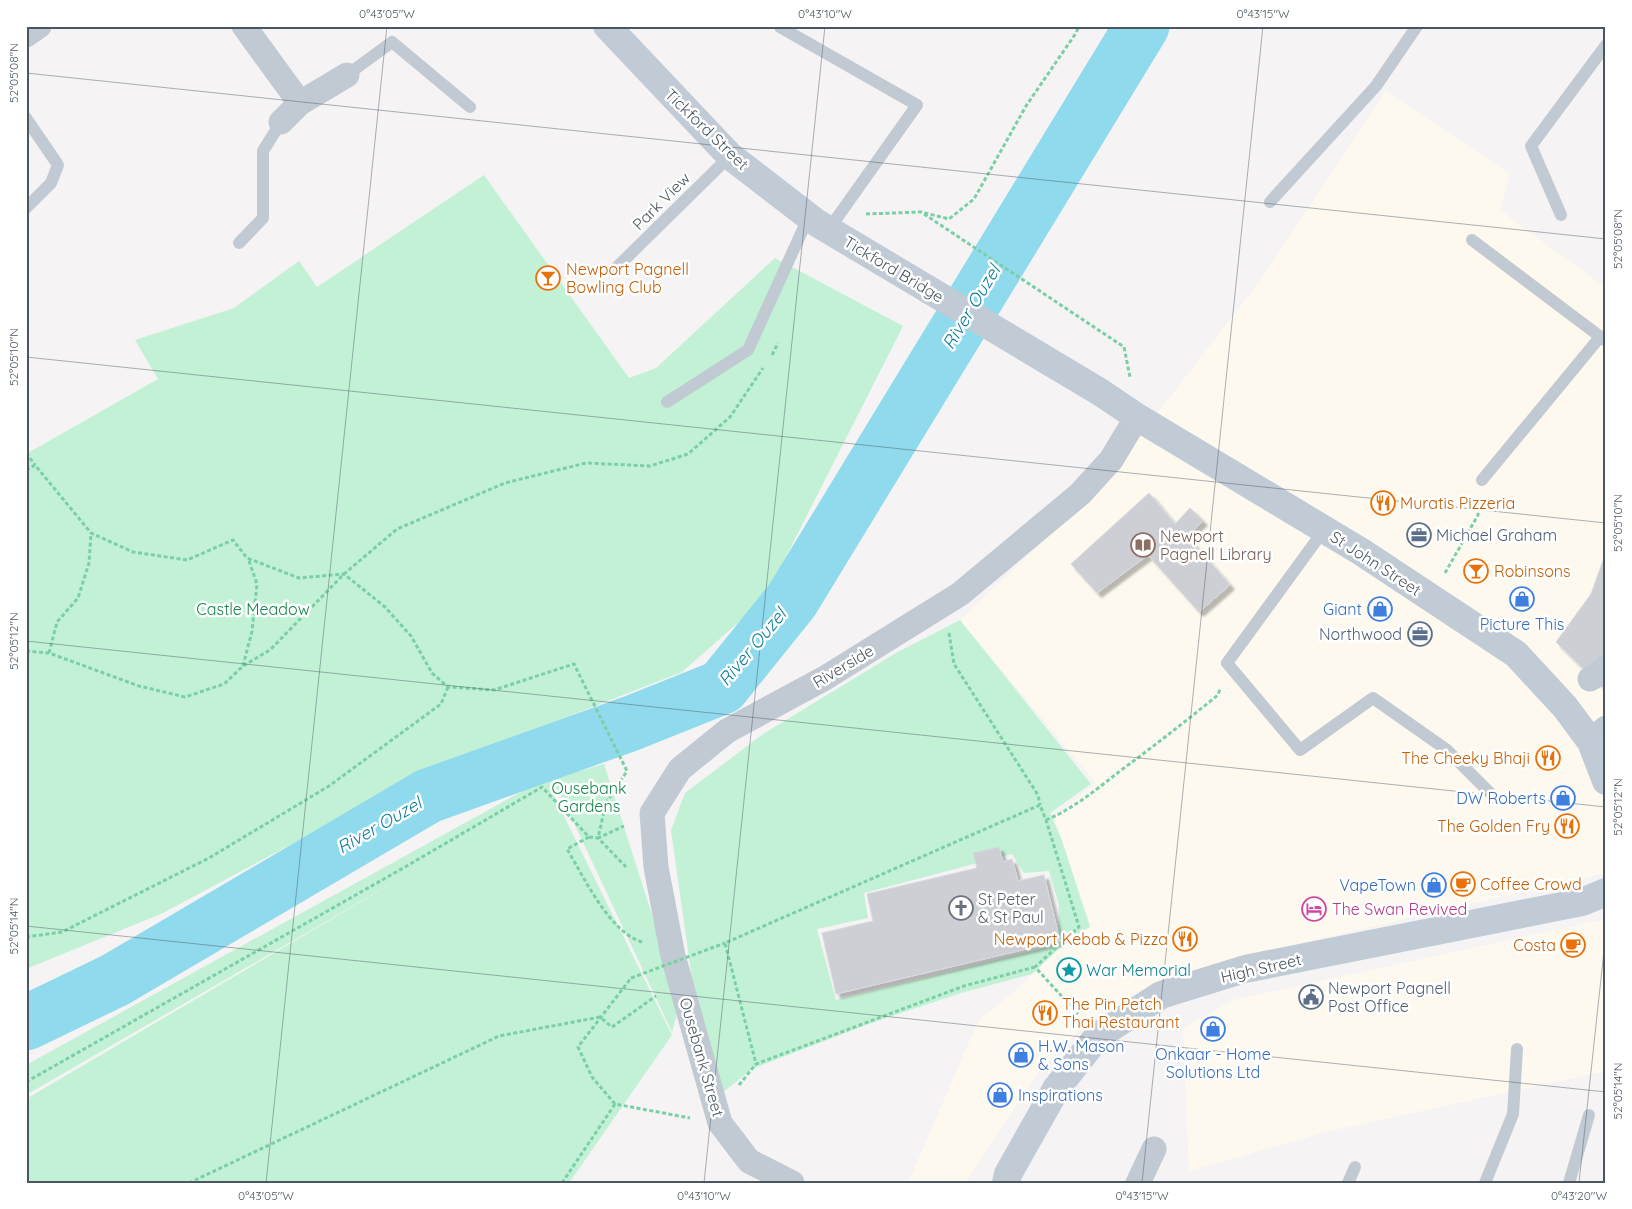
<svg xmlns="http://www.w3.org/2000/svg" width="1632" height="1209" font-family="Quicksand,sans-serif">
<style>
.commercial{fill:#fdf9ef}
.green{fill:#c3f1d5;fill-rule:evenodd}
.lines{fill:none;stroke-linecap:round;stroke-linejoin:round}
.river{stroke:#90daee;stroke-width:55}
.building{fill:#cdcfd5;stroke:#d7d9de;filter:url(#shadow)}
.path{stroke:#7ad0a6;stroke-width:3;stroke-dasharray:4 2.5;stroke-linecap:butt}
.lane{stroke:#c1cad2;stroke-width:12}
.street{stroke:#c1cad2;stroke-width:25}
.secondary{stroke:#c1cbd6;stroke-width:28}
.path-bridge{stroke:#7ad0a6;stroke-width:3;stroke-dasharray:4 2.5;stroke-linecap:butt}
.ticks{fill:none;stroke:#4a5661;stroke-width:1;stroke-opacity:0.45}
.labels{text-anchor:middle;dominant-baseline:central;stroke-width:5;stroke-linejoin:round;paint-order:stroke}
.street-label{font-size:16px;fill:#4a5661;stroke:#fff}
.food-label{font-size:16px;fill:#c56008;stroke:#fff;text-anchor:start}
.service-label{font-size:16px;fill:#4e5e75;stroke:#fff;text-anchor:start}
.education-label{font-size:16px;fill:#785e54;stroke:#fff;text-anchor:start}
.park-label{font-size:16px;fill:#17864f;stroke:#fff}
.shop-label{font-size:16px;fill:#366cbe;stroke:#fff;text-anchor:end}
.worship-label{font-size:16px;fill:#5b616d;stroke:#fff;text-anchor:start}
.hotel-label{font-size:16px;fill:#b23c85;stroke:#fff;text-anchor:start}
.culture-label{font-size:16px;fill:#0d838f;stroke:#fff;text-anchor:start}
.water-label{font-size:18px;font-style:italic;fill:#0c7c9b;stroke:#fff}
.neatline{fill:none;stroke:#4a5661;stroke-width:2}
.ticks-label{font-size:12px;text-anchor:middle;fill:#4a5661}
</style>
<defs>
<filter id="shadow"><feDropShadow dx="4.5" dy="4.5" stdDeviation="1" flood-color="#0004"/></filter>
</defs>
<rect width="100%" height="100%" fill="#f5f3f3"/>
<g class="commercial">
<path d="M1386 91 1510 174 1500 210 1606 288V873L1227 960 1144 989 1103 1008 1043 1066 976 1166 966 1183H908L978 1021 1015 991 1060 949 1091 926 1055 819 1096 783 960 620 1099 489 1262 278Z"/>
<path d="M1606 919V1071L1330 1131 1189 1171 1183 1028 1233 1000Z"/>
</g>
<g class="green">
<path d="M484 175 629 378 656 368 775 258 903 326 764 600 682 672 430 770 163 913 26 969V454L158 379 135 340 234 308 299 261 317 287Z"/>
<path d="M960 620 1091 784 1050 813 1061 838 1090 927 1070 938 1032 974 961 993 871 1023 788 1055 752 1069 722 1093 692 979 671 830 685 793 763 734 896 653ZM1012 854 1024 873 1049 871 1059 905 1058 939 1044 948 836 1000 817 929 868 918 864 893Z"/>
<path d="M604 764 680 1003 672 1032 558 789 552 792 672 1035 569 1183H26V1099L410 873 26 1095V1065L537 783Z"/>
</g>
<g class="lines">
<path class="river" d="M26 1023 115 980 428 796 632 723 722 687 792 600 1142 26"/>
</g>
<g class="building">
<path d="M1149 493 1175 524 1190 508 1203 521 1187 536 1230 585 1199 612 1148 555 1097 593 1071 564Z"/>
<path d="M1606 552V691L1556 642 1591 594Z"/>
<path d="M999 847 1003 862 1012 859 1018 881 1044 875 1060 941 836 994 822 933 873 921 867 894 977 868 973 853Z"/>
</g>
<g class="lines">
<g class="path">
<path d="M866 214 921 212 949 219 974 199 1026 106 1076 33 1079 26"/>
<path d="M924 214 1124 347 1130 377"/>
<path d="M772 355 778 343"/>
<path d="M26 453 35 465"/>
<path d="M26 470 35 465 91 533 133 552 187 560 233 540 247 558 299 578 344 574 385 607 411 636 432 673 448 687 494 690 574 664 627 771 606 803 598 838 624 826"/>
<path d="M1445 573 1478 515 1480 500"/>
<path d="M949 633 954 664 1038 795 1040 805"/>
<path d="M26 651 49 653 139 686 185 697 224 684 243 666 270 650 344 574 397 529 505 483 586 463 650 466 688 454 730 417 763 368"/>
<path d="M49 653 57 622 78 598 89 563 91 533"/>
<path d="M243 666 252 631 257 584 248 558"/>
<path d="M1046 820C1073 809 1097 789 1120 771 1154 746 1186 721 1218 695L1220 689"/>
<path d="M589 837 567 849C584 877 609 932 642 942"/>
<path d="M26 937 62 932 209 858 329 786 441 704 448 687"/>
<path d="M1035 967 964 986 756 1064 725 943 1040 805 1046 820 1079 927 1035 967 1078 1014"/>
<path d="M26 1082 405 867 542 787 589 837 598 838 627 868"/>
<path d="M739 1085 756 1064"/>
<path d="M615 1104 592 1077 578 1047 631 978"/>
<path d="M189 1183 499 1036 600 1017 612 1027 656 996"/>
<path d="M562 1183 615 1104 690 1118"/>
</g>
<g class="lane">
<path d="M780 27 917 105 834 222 830 231"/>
<path d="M347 75 392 42 470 107"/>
<path d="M26 118 58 165 51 183 26 208"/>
<path d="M1270 202 1376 86 1417 26"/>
<path d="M1561 215 1531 146 1606 45"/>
<path d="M1472 240 1606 341"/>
<path d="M239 243 263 218V151L281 122"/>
<path d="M614 270 730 156"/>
<path d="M667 402 748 350 809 216"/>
<path d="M1482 480 1600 337"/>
<path d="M1324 530 1227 663 1300 750 1373 698 1447 750 1495 798"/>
<path d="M1348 1183 1355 1167"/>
<path d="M1485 1183 1513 1114 1517 1049"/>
<path d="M1569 1183 1589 1115"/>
</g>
<g class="street">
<path d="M244 26 300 103"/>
<path d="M26 35 39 26"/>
<path d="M281 122 300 103 347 75"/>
<path d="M1590 679 1604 670 1606 667"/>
<path d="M1591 742 1606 728"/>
<path d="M792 1183 749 1161 720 1123 673 956 656 867 652 813 680 769 727 731 825 678 960 594 1080 494 1111 460 1137 417"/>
<path d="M1138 1183 1154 1149"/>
</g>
<g class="secondary">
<path d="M607 26 730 156 817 223 1100 392 1137 417 1360 551 1516 654 1565 707 1591 742 1606 781"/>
<path d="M1006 1183 1008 1174 1056 1089 1098 1036 1161 995 1245 969 1582 902 1606 892"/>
</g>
<path class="path-bridge" d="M631 978 725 943"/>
</g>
<path class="ticks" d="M26 73 1606 239M26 357 1606 523M26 641 1606 807M26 926 1606 1092M266 1183 387 26M704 1183 825 26M1142 1183 1263 26M1579 1183 1606 932"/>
<defs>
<g id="bar-ring" transform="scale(1.25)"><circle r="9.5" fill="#fff" stroke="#e8710a" stroke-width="1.5"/><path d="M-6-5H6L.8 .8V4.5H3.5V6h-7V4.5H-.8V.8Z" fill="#e8710a"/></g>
<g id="restaurant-ring" transform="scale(1.25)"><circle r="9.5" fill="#fff" stroke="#e8710a" stroke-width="1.5"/><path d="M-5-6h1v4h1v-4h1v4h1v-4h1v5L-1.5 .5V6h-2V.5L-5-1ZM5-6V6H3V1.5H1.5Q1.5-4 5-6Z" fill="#e8710a"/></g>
<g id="office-ring" transform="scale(1.25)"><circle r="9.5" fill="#fff" stroke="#5c6f8a" stroke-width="1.5"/><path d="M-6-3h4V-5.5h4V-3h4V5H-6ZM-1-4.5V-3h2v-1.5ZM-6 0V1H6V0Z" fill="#5c6f8a"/></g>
<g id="library-ring" transform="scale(1.25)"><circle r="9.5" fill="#fff" stroke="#8d6e63" stroke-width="1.5"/><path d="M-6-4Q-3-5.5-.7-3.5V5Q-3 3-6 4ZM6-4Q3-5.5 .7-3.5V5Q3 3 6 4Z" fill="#8d6e63"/></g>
<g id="shop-ring" transform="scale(1.25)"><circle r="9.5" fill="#fff" stroke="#3f7fe0" stroke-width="1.5"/><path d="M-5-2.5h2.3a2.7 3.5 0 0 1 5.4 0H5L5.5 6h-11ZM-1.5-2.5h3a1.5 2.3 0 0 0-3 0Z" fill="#3f7fe0"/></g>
<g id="cafe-ring" transform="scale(1.25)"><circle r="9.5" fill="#fff" stroke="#e8710a" stroke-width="1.5"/><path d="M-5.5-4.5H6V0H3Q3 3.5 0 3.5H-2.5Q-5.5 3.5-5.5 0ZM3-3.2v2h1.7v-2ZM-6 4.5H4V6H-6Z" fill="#e8710a"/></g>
<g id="church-ring" transform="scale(1.25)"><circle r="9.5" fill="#fff" stroke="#6b7280" stroke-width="1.5"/><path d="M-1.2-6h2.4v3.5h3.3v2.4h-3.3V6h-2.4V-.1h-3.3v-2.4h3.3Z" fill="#6b7280"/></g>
<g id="hotel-ring" transform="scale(1.25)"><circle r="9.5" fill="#fff" stroke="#d1479c" stroke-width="1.5"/><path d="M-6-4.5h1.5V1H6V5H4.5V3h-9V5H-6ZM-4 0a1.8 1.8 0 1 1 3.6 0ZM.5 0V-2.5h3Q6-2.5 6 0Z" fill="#d1479c"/></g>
<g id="sight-ring" transform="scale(1.25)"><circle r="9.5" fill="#fff" stroke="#0f9aa8" stroke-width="1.5"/><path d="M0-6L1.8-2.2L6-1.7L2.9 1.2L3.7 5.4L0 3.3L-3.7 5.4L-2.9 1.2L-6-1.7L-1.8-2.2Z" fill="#0f9aa8"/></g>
<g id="civic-ring" transform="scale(1.25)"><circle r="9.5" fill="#fff" stroke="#5c6f8a" stroke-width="1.5"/><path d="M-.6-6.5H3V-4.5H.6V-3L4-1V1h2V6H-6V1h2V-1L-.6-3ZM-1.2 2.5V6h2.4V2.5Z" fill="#5c6f8a"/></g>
</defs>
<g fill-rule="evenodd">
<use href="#bar-ring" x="548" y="278"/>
<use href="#restaurant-ring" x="1383" y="503"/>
<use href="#office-ring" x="1419" y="535"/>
<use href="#library-ring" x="1143" y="545"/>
<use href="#bar-ring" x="1476" y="571"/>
<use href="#shop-ring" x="1522" y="599"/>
<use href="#shop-ring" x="1380" y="609"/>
<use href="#office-ring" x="1420" y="634"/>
<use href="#restaurant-ring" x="1548" y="758"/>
<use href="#shop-ring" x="1563" y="798"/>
<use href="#restaurant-ring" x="1567" y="826"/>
<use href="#cafe-ring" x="1463" y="884"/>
<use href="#shop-ring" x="1434" y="885"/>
<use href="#church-ring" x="961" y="908"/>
<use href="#hotel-ring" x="1314" y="909"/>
<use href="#restaurant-ring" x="1185" y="939"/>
<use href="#cafe-ring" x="1573" y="945"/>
<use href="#sight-ring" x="1069" y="970"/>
<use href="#civic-ring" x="1311" y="997"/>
<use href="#restaurant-ring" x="1045" y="1013"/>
<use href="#shop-ring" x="1213" y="1029"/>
<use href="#shop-ring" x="1021" y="1055"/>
<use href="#shop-ring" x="1000" y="1095"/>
</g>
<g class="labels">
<g class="street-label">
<text transform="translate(707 129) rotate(44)">Tickford Street</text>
<text transform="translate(661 201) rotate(-45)">Park View</text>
<text transform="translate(894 269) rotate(31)">Tickford Bridge</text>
<text transform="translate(1376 563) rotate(33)">St John Street</text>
<text transform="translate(843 666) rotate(-31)">Riverside</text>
<text transform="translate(1261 968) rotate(-13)">High Street</text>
<text transform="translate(702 1057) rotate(74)">Ousebank Street</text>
</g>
<g class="food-label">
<text x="566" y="269">Newport Pagnell<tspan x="566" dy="18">Bowling Club</tspan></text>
<text x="1400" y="503">Muratis Pizzeria</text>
<text x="1494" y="571">Robinsons</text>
<text x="1530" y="758" text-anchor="end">The Cheeky Bhaji</text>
<text x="1550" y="826" text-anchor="end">The Golden Fry</text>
<text x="1480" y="884">Coffee Crowd</text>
<text x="1168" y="939" text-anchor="end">Newport Kebab &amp; Pizza</text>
<text x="1556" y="945" text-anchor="end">Costa</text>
<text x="1062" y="1004">The Pin Petch<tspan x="1062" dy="18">Thai Restaurant</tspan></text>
</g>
<g class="service-label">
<text x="1436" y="535">Michael Graham</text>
<text x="1402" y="634" text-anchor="end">Northwood</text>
<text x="1328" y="988">Newport Pagnell<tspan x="1328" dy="18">Post Office</tspan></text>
</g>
<g class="education-label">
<text x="1160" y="536">Newport<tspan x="1160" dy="18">Pagnell Library</tspan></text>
</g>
<g class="park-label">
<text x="253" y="609">Castle Meadow</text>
<text x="589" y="788">Ousebank<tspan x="589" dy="18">Gardens</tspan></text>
</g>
<g class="shop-label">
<text x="1362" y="609">Giant</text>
<text x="1522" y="624" text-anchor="middle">Picture This</text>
<text x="1546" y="798">DW Roberts</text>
<text x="1416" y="885">VapeTown</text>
<text x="1038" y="1046" text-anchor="start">H.W. Mason<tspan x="1038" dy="18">&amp; Sons</tspan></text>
<text x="1213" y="1054" text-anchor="middle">Onkaar - Home<tspan x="1213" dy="18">Solutions Ltd</tspan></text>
<text x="1018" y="1095" text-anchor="start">Inspirations</text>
</g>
<g class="worship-label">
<text x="978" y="899">St Peter<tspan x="978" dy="18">&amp; St Paul</tspan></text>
</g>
<g class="hotel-label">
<text x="1332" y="909">The Swan Revived</text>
</g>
<g class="culture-label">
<text x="1086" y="970">War Memorial</text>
</g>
<g class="water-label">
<text transform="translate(971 307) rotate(-59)">River Ouzel</text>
<text transform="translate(752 647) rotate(-50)">River Ouzel</text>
<text transform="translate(379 825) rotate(-30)">River Ouzel</text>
</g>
</g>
<rect width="1632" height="1209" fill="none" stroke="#ffffff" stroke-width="55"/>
<rect x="28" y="28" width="1576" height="1154" class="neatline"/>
<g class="ticks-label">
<text x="387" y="18">0°43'05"W</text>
<text x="825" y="18">0°43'10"W</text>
<text x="1263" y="18">0°43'15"W</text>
<text transform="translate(14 73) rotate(-90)" y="4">52°05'08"N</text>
<text transform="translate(1618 239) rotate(-90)" y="4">52°05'08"N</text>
<text transform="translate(14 357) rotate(-90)" y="4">52°05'10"N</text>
<text transform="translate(1618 523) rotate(-90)" y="4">52°05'10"N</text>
<text transform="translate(14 641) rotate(-90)" y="4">52°05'12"N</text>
<text transform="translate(1618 807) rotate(-90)" y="4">52°05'12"N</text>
<text transform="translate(14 926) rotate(-90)" y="4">52°05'14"N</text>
<text transform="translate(1618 1091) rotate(-90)" y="4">52°05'14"N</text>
<text x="266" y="1200">0°43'05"W</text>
<text x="704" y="1200">0°43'10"W</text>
<text x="1142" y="1200">0°43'15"W</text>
<text x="1579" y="1200">0°43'20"W</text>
</g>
</svg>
